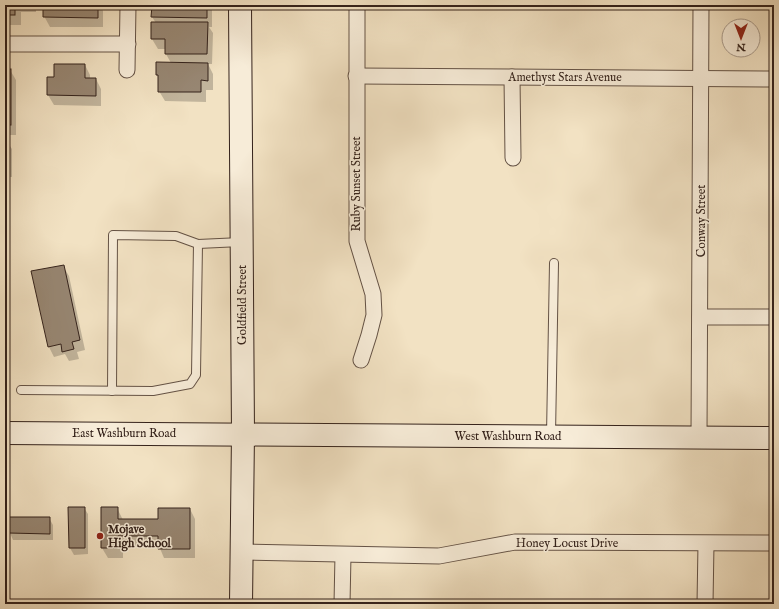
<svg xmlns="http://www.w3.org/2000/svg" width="779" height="609" font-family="'IM FELL English',serif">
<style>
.shadow{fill:#0003}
.building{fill:#978672;stroke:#34221b}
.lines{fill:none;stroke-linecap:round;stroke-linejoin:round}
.lane-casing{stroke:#645245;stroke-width:10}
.street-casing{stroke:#645245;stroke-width:17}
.secondary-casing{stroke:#34221b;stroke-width:24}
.lane{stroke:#f7ecd8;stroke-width:8}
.street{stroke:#f7ecd8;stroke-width:15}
.secondary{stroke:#f7ecd8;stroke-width:22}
.poi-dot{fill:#8f2418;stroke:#f7ecd8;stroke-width:1.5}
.labels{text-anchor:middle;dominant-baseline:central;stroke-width:3;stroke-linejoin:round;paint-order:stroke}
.street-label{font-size:12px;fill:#34221b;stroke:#f7ecd8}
.poi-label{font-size:12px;font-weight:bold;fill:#34221b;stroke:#f7ecd8;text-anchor:start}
</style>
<rect width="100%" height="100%" fill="#f2e2c3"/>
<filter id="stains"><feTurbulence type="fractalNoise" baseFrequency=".005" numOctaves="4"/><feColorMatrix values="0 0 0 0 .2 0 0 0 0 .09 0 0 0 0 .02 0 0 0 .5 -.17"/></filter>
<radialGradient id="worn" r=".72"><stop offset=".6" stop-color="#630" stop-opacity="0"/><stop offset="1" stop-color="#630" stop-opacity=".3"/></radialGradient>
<g class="shadow">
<path d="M5 5H36V12H21V25H6Z"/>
<path d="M44 5H100L103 11V27H50L44 16Z"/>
<path d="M153 5H212V27H209L213 33 212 64H208L213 74V90H206V102L165 101 159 91V78L157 75 171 63 166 54V49H158L152 39 156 23 152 17Z"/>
<path d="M85 65 90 75V79H96L101 89V106L54 105 48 95V78H55Z"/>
<path d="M5 70H10L16 80V135H5Z"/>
<path d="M5 139 12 149V177H5Z"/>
<path d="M5 184 6 186 7 216H5Z"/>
<path d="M63 266 69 276 85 350 77 352 79 359 69 361 65 354 54 357 49 347Z"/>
<path d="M84 508 88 514V554L74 555 70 548Z"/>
<path d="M117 508 123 520H159L190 509 195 519V558H164L159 546H123V558H108L102 548Z"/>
<path d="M10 518H49L53 525V540H13L10 533Z"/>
</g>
<g class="building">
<rect x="5" y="5" width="10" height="10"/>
<path d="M43 5H98V18L43 17Z"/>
<path d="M152 5H207V18L151 17Z"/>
<path d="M151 22H208L207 54H165V39H151Z"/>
<path d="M156 62 208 63V81L201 80V92H158V75H156Z"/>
<path d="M54 64H85V78H96V96L47 95V77H54Z"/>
<rect x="5" y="69" width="6" height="56"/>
<path d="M5 138H6L7 167H5Z"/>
<path d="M64 265 80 340 72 342 74 349 62 352 61 344 48 347 31 271Z"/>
<path d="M68 507H85V548H69Z"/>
<path d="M101 507H118V519H158V508H190V549H158V536H118V548H101Z"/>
<path d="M9 517H50V534L9 533Z"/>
</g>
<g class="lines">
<g class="lane-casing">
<g id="lane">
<path d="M21 390 153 391 190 384 196 375 198 244"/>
<path d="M112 391 113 235 176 236 198 244 241 242"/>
<path d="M551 435 554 263"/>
</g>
</g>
<g class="street-casing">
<g id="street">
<path d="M357 5V241L373 294 374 315 369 335 361 360"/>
<path d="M5 44H128"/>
<path d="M127 70 128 5"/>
<path d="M356 76 774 79"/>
<path d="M512 77 513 158"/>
<path d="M700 317H774"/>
<path d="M699 437 701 5"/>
<path d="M242 552 439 556 515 542 774 543"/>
<path d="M342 604 343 555"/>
<path d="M705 604 706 544"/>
</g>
</g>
<g class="secondary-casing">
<g id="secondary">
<path d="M240 5 243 433 241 604"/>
<path d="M5 433 774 438"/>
</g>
</g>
<use href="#lane" class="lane"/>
<use href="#street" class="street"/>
<use href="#secondary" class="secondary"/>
</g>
<circle class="poi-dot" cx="100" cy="536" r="4"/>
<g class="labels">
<g class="street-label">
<text x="565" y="77">Amethyst Stars Avenue</text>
<text transform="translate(356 184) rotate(-90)">Ruby Sunset Street</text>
<text transform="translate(701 221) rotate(-90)">Conway Street</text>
<text transform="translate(242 305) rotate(-90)">Goldfield Street</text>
<text x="124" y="433">East Washburn Road</text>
<text x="508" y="436">West Washburn Road</text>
<text x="567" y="543">Honey Locust Drive</text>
</g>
<g class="poi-label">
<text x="108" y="529">Mojave<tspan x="108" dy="14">High School</tspan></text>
</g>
</g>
<rect width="779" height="609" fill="none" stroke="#f2e2c3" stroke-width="20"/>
<rect x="6" y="6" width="767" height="597" fill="none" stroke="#34221b" stroke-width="2"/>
<rect x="10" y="10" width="759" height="589" fill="none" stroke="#34221b"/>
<g transform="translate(741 38) rotate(180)"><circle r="19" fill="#f7ecd8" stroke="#a99b8c"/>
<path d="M0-3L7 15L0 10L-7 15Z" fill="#8f2418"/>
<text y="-6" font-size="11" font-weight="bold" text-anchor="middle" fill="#34221b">N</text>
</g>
<rect width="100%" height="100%" filter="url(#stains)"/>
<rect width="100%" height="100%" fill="url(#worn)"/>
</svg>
